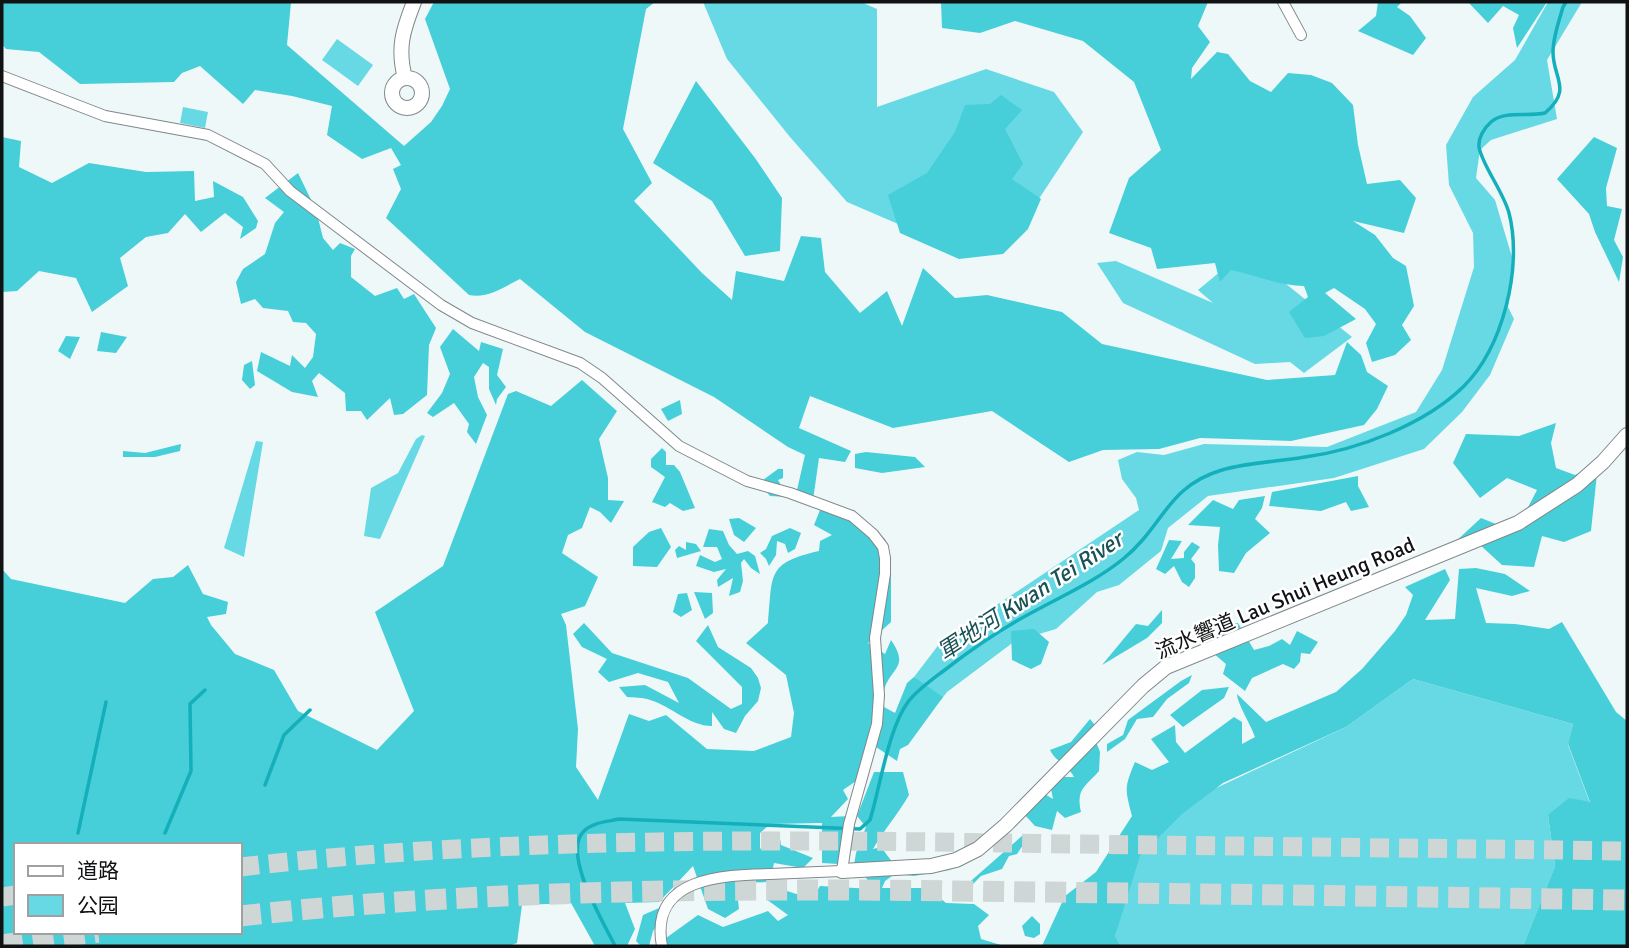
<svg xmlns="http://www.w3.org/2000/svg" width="1629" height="948" font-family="Signika,'Noto Sans SC',sans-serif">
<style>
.green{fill:#67d9e4}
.forest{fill:#46ced9;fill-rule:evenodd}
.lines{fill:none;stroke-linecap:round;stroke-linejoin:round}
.stream{stroke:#13afbb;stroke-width:3.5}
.trunk-tunnel{stroke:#ced6d6;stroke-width:19;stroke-dasharray:19 10;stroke-linecap:butt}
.motorway-tunnel{stroke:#ced6d6;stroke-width:21;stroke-dasharray:21 10;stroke-linecap:butt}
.minor-casing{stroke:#808889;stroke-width:12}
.tertiary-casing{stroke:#808889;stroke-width:16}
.minor{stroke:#fff;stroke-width:10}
.tertiary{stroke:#fff;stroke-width:14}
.labels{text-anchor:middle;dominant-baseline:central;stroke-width:5;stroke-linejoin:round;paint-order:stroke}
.street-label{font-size:21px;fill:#101213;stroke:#fff}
.water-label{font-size:23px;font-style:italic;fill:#195257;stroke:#fff}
</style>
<rect width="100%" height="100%" fill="#eff8f8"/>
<g class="green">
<path d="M703 2H861L877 9V107L986 69 1054 92 1083 132 1013 238 970 255 847 202 790 137 727 59Z"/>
<path d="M1548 2H1582L1547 60 1557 119 1491 140 1480 150 1476 178 1495 200 1512 257 1508 307 1514 319 1490 375 1462 412 1424 449 1334 478 1208 496 1168 528 1161 551 1119 585 1097 592 1056 629 1015 641 947 692 941 700 914 677 940 643 1139 510 1136 498 1122 479 1118 460 1137 452 1164 455 1204 444 1327 447 1416 412 1442 370 1474 267 1473 233 1449 185 1446 145 1473 97 1515 60Z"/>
<path d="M337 39 373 65 358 86 322 60Z"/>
<path d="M183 107 208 112 205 128 180 123Z"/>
<path d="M1245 251 1352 337 1304 373 1290 362 1255 364 1123 303 1097 263 1116 261 1213 303 1198 290Z"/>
<path d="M422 435 425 436 380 539 364 536 371 488 398 473 416 439Z"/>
<path d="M256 441 263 442 244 557 224 548Z"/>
<path d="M1413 679 1573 724 1568 745 1590 803 1548 815 1555 866 1523 946H1118L1115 936 1138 842 1165 812 1346 727Z"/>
</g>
<g class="forest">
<path d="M2 2H291L287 45 404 146 431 122 442 106 450 89 425 19 434 2H655L646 9 623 129 652 183 634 201 702 273 732 300 736 271 784 281 801 236 821 238 825 272 860 313 887 291 902 326 923 268 955 298 987 295 1062 312 1102 344 1267 380 1335 375 1347 342 1361 355 1367 372 1388 386 1377 409 1364 425 1291 441 1200 438 1159 449 1103 450 1069 462 992 411 893 428 810 396 799 428 851 451 845 462 819 458 813 500 797 490 805 455 788 447 714 397 585 332 520 279C504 287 487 299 469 295L386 218 401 189 393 169 401 165 391 148 362 159 327 135 332 106 292 96 255 90 243 104 200 66 182 73 174 82 80 84 39 52 6 49 2 44Z"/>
<path d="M941 2H1208L1198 26 1210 42 1192 68 1191 79 1217 52 1228 54 1250 81 1271 92 1288 73 1311 75 1332 83 1353 105 1358 145 1367 184 1400 180 1416 198 1404 233 1353 221 1375 235 1393 258 1406 266 1414 306 1402 325 1411 340 1395 355 1372 362 1366 343 1376 324 1365 309 1334 288 1325 293 1356 319 1324 336 1305 338 1289 312 1308 297 1304 286C1279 286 1256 275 1231 270L1220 282 1215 263 1157 269 1151 248 1109 233 1129 178 1161 150 1134 82 1083 41 1015 21 980 33 942 28Z"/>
<path d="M1378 2H1402L1397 7 1410 16 1426 38 1413 55 1358 31 1376 16Z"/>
<path d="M1468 2H1547L1517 48 1513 28 1519 15 1503 6 1488 23Z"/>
<path d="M696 81 755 158 782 198 780 251 745 256 712 201 653 163Z"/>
<path d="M1001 95 1022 110 1005 129 1023 164 1012 179 1041 199 1028 229 1003 254 959 259 900 233 888 195 927 173 955 132 965 105 990 104Z"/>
<path d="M2 137 21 141 19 167 52 183 89 163 146 172 194 171 195 201 214 197 213 181 243 197 258 221 256 228 240 239 243 227 225 213 201 232 185 214 168 233 146 237 120 258 128 286 92 312 76 278 39 271 17 291 2 292Z"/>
<path d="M1594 137 1617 148 1606 188 1607 206 1622 209 1614 240 1623 257 1619 282 1595 232 1589 214 1557 179Z"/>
<path d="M298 173 316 210 323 238 333 250 340 243 355 249 351 256V277L375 296 397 288 404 299 414 294 436 328 429 345 427 395 403 414 394 415 390 398 367 420 361 411H346L345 393 319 373 312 381 318 397 292 392 257 371 261 352 290 366 292 355 305 368 313 357 316 334 306 323 293 322 288 311 263 308 255 299 241 304 236 282 243 269 265 254 275 223 284 212 265 198Z"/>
<path d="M453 329 479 351 481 342 503 349 497 375 506 387 497 399 496 405 489 389V367L483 363 474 377 478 397 487 415 476 444 467 432 469 424 454 403 433 417 427 413 442 393 450 374 440 347Z"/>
<path d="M101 332 127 337 116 353 97 351Z"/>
<path d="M66 336 80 337 70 359 58 351Z"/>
<path d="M252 361 255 385 250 389 242 380 244 365Z"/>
<path d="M582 380 617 411 599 439 608 478V500L624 501 611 523 600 512 590 507 582 528 568 535 562 553 598 577 585 606 561 614 566 625 578 729 576 767 598 800 629 714 649 721 666 715 707 749 754 751 791 737 794 713 786 675 746 643 768 623C773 574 766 563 819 551L820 541 832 535 814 525 820 510H850L885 539 891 563V622L868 643 885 654 891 640C910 668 891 667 884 690 883 695 884 702 884 707L895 713 907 683 914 677 943 697 908 745 900 749 897 761 876 747 862 777 843 790 848 799 831 817 850 816 855 824 850 851 838 864 822 863V823L770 824 760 833V849L779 832 781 845 813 858 803 868 774 863 770 882 736 883 739 909 725 918 708 909 693 866 659 902 625 903 635 929 627 946H595L571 903 522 905 517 943 509 946H2V569L11 579 125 603 153 579 173 577 188 565 203 594 228 602 226 614 207 617 211 625 235 654 274 670 298 711 377 750 414 711 375 612 443 566 508 394 516 391 551 406ZM16 845H240V932H16Z"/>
<path d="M680 400 682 414 668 421 661 409Z"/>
<path d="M1556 423 1551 443 1556 468 1575 475 1598 464 1591 531 1564 542 1542 536 1534 567 1502 565 1478 543 1440 556 1481 518 1506 528 1526 511 1537 490 1507 478 1480 498 1453 463 1466 434 1519 436Z"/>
<path d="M181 444 180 451 155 457H123V451L145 453Z"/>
<path d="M662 448 666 452V465H674L680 472 695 508 683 511 670 503 665 507 652 502 665 477 651 467V459Z"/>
<path d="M866 452 915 457 925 467 882 473 855 468V454Z"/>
<path d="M778 469H783V478L778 480 788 497 770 496 759 483Z"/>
<path d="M1358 476V486L1369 507 1351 511 1346 502 1321 511 1269 506 1272 492Z"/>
<path d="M1265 496 1262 508 1255 519 1270 533 1246 553 1234 573 1219 571 1218 545 1220 527 1188 525 1213 500 1233 509 1239 500Z"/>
<path d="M739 518 756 528 744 542 734 535 729 519Z"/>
<path d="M661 528 671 547 657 567 633 566V547L649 532Z"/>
<path d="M790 528 801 533 795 549 788 553 785 544 777 541 776 555 769 566 766 559 760 553 766 549 772 536Z"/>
<path d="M709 529 723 531 729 545 737 554 748 551 755 556 760 574 751 568 744 559 741 563 743 581 740 592 729 596 733 578 718 587 717 580 726 569 714 572 696 566 700 555 715 562 722 559 717 547H703Z"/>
<path d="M1169 540 1182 541 1171 559 1184 558V552L1192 542 1200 547 1191 559 1195 564V578L1189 587 1182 582 1174 566 1165 574 1156 569Z"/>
<path d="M686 542 696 544 701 551 677 558 675 550 679 546 686 550Z"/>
<path d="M1476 568 1505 574 1530 591 1512 596 1476 588 1486 623 1515 624 1549 629 1562 622 1616 712 1627 721V946H1523L1555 866 1548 815 1569 798 1590 802 1568 744 1573 724 1413 679 1346 727 1223 783 1182 814 1140 856 1115 936 1120 946H1042L1065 896 1096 872 1132 816C1125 789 1124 788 1135 762L1152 770 1169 762 1151 739 1175 725 1176 742 1185 753 1234 717 1242 722V744L1255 737C1251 725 1237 703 1237 694L1266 722 1336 692 1362 669 1395 631 1406 615 1413 595 1405 587 1445 569 1450 580 1425 620 1455 619 1459 569Z"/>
<path d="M694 592 712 593 713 613 705 619Z"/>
<path d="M687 593 692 610 681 617 673 612 678 594Z"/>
<path d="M1162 610V623L1147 638 1102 665 1136 624 1148 626Z"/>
<path d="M584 623 612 653 688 678 731 709 742 704V687L696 641 708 625 718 647 751 668 758 678 761 688 758 701 745 716 736 733 724 729 712 712V726C689 726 671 706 650 700 643 697 634 698 627 697L619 687 645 685 679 703 668 682 638 673 609 682 598 672 607 659 582 647 573 634Z"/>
<path d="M1219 623H1238L1254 650 1269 646 1282 639 1290 645 1297 631 1318 642 1310 654 1301 653 1300 662 1294 669 1283 664 1252 678 1245 691 1223 674 1226 664 1213 653 1210 636 1218 633Z"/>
<path d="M1034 629 1049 642 1041 664 1031 669 1012 660 1011 631Z"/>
<path d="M1192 675 1189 683 1167 699 1153 717 1137 719 1125 739 1107 752V744L1123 735 1128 720 1181 681Z"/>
<path d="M1229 687 1224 698 1183 727 1170 715 1202 690Z"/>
<path d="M1090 719 1101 733 1095 739 1100 752 1099 771C1084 788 1076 789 1081 812L1065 818 1057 811 1052 830 1035 826 1024 814 1043 793 1053 799 1051 789 1062 777H1074C1068 765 1056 762 1050 750L1071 742Z"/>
<path d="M874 772H903L909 795C898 814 884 830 873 849L881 847 893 863 963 860 964 865 949 870 914 876 895 874 885 881 882 888H928L946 903 974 904 989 915 978 926 981 939 1004 946H668L666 938 698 915 723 927 768 911 778 921 788 915 766 899 784 890 812 899 820 886 873 889 865 876 853 871 856 853 866 827 857 816Z"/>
<path d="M1023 835 1027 839 1017 854 1009 856 1002 869 981 876 973 884 964 887Z"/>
<path d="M673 902 653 931 649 946H641L636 941 643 915Z"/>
<path d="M1032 916 1040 924V934L1034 938 1025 936 1022 926Z"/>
</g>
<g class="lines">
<g class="stream">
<path d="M265 785 284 735 310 710"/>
<path d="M78 833 106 702"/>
<path d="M165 833 191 771 190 704 205 690"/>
<path d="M615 946C604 923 561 853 584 831 593 822 607 822 619 819L860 829 870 820C880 788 888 729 908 702 918 689 933 679 946 669 973 648 1001 629 1031 613 1062 596 1096 581 1123 559 1163 527 1167 486 1222 470 1249 462 1277 462 1305 457 1358 450 1425 424 1463 387 1503 348 1523 267 1509 213 1503 191 1482 165 1479 147 1478 138 1484 128 1491 122 1505 110 1528 117 1545 113 1573 89 1553 79 1553 52 1553 37 1559 21 1563 7L1566 2"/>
</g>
<g class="trunk-tunnel">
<path d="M240 867C494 838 751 839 1006 843 1213 846 1420 848 1627 851"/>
<path d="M2 897 16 895"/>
</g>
<g class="motorway-tunnel">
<path d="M240 916C504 887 769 888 1034 892 1232 894 1430 897 1627 900"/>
<path d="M2 945 98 932"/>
</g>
<g class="minor-casing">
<g id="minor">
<path d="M1283 2 1301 35"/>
<path d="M2 76 105 116 208 135 265 164 290 191 441 305 472 323 580 363 602 378 679 446 747 481 790 493 852 516 873 534 883 547 885 558V574L875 638 879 695 877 724 849 824 842 871C818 872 794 873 770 874 723 875 649 877 662 946"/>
</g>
</g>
<g class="tertiary-casing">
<g id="tertiary">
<circle cx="407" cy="93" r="15"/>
<path d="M405 78C397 48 403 30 414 2"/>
<path d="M842 871 931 866 956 860 978 849 1006 825 1143 686 1166 667 1518 523 1577 485 1603 462 1627 435"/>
</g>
</g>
<use href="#minor" class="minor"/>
<use href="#tertiary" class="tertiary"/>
</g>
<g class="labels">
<g class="street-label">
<text transform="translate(1285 598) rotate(-23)">流水響道 Lau Shui Heung Road</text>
</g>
<g class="water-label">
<text transform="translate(1030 596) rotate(-33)">軍地河 Kwan Tei River</text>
</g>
</g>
<rect width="1629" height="948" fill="none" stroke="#101213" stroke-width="7"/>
<rect x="14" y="843" width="228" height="91" fill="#ffffff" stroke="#9fa0a1" stroke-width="2"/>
<rect x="28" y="866" width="35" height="10" fill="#ffffff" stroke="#9fa0a1" stroke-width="2"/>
<text x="77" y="878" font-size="21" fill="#101213">道路</text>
<rect x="28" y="895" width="35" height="21" fill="#67d9e4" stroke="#9fa0a1" stroke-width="2"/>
<text x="77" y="913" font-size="21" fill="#101213">公园</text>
</svg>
